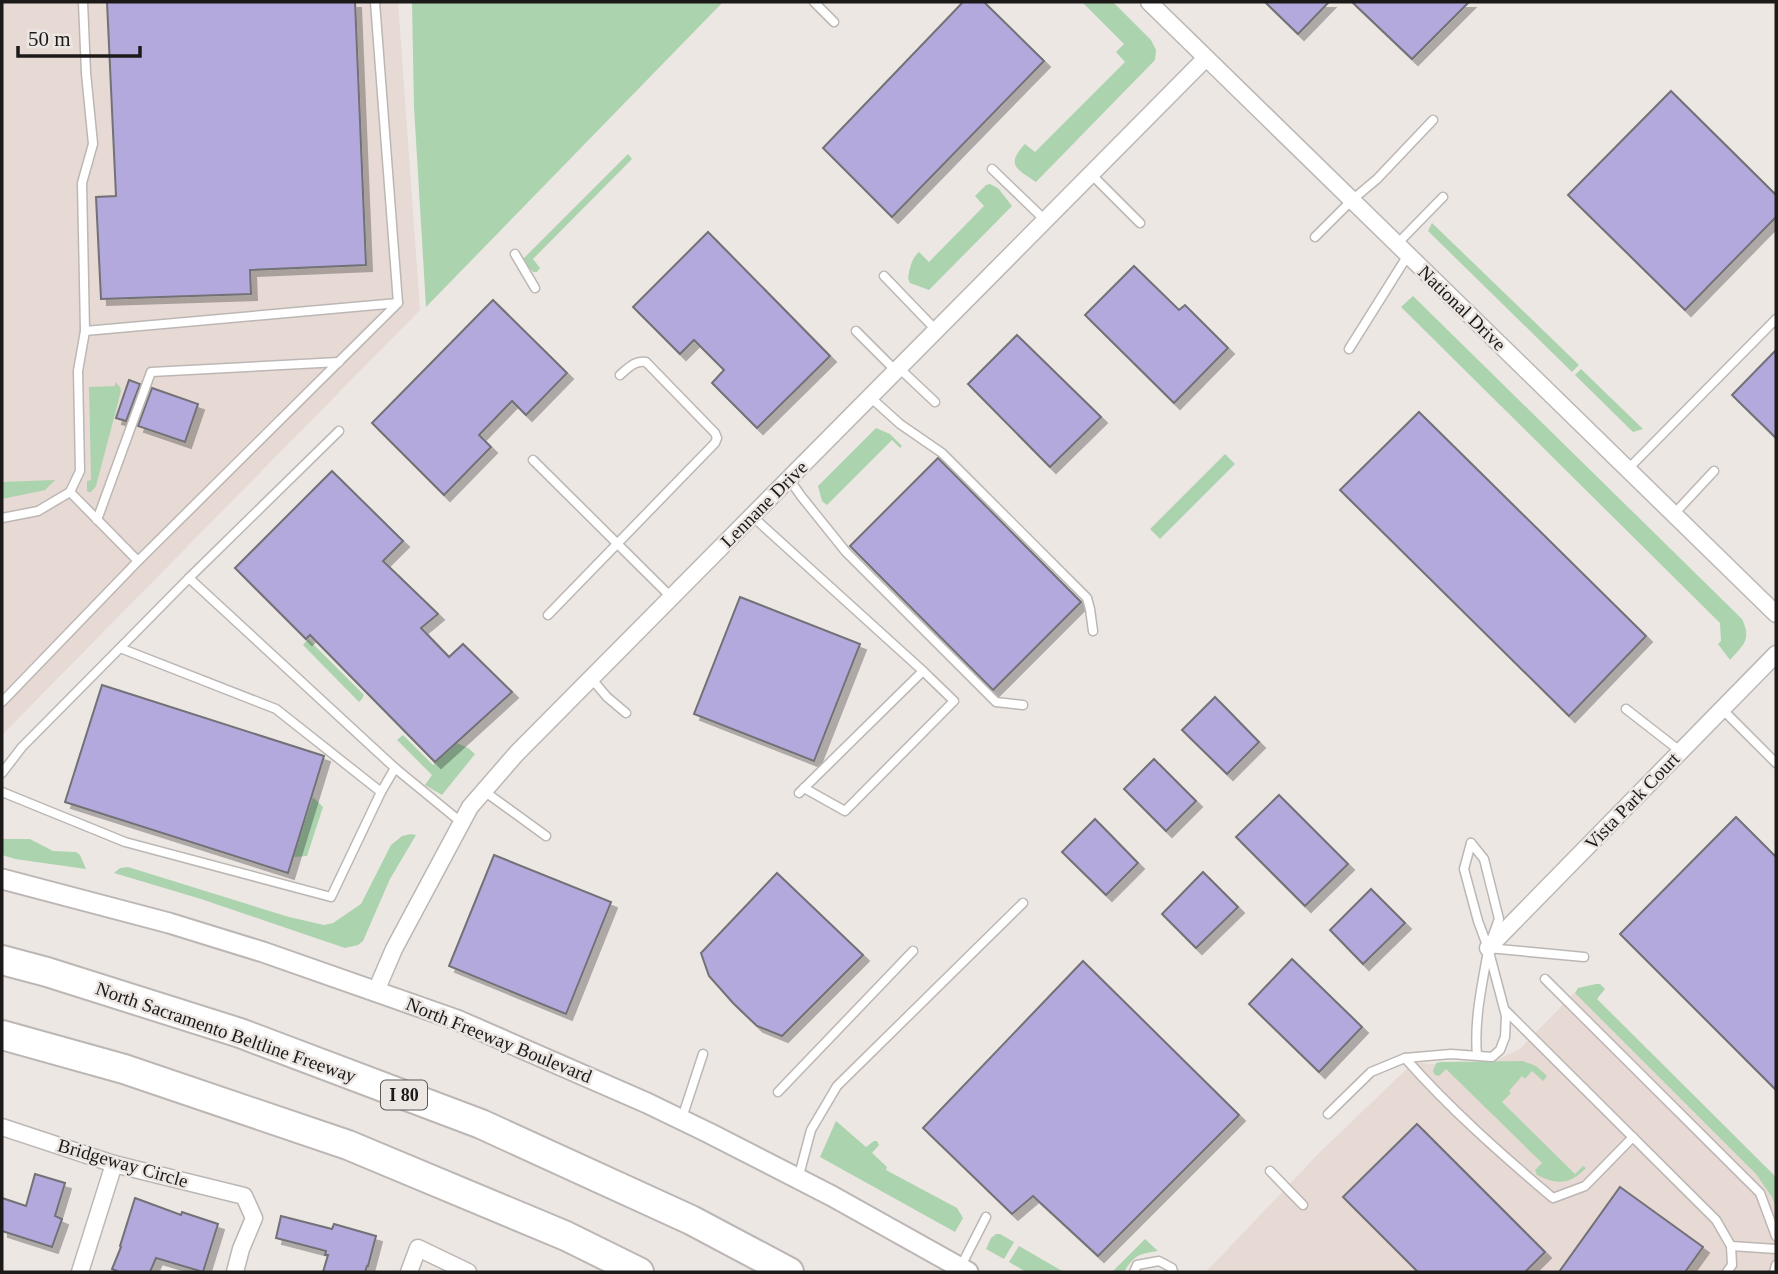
<svg xmlns="http://www.w3.org/2000/svg" width="1778" height="1274" font-family="Georgia,serif">
<style>
.built{fill:#e7d9d4}
.green{fill:#abd3ae}
.building{fill:#b3a9dc;stroke:#727176;stroke-width:2;filter:url(#shadow)}
.lines{fill:none;stroke-linecap:round;stroke-linejoin:round}
.service-casing{stroke:#bcb7b4;stroke-width:11}
.minor-casing{stroke:#bcb7b4;stroke-width:19}
.tertiary-casing{stroke:#bcb7b4;stroke-width:23}
.motorway-casing{stroke:#bcb7b4;stroke-width:32}
.service{stroke:#fff;stroke-width:8}
.minor{stroke:#fff;stroke-width:16}
.tertiary{stroke:#fff;stroke-width:19}
.motorway{stroke:#fff;stroke-width:28}
.labels{text-anchor:middle;dominant-baseline:central;stroke-width:5;stroke-linejoin:round;paint-order:stroke}
.shield{fill:#ede7e4;stroke:#5b5856;stroke-width:2}
.shield-label{font-size:18px;font-weight:bold;fill:#1c1a19}
.street-label{font-size:19px;fill:#1c1a19;stroke:#ede7e4}
</style>
<defs>
<filter id="shadow"><feDropShadow dx="6" dy="6" stdDeviation="0" flood-color="#0004"/></filter>
</defs>
<rect width="100%" height="100%" fill="#ede7e4"/>
<g class="built">
<path d="M2 2H398L420 310 2 735Z"/>
<path d="M1578 989 1776 1185V1272H1206L1320 1152 1414 1062 1477 1069 1520 1049Z"/>
</g>
<g class="green">
<path d="M412 2H723L426 307 414 107Z"/>
<path d="M1082 2H1113L1151 40 1156 50 1155 60 1036 182C1017 169 1005 165 1025 144L1035 152 1125 62 1116 52 1124 44Z"/>
<path d="M628 154 632 159 533 259 540 268 537 272H533L523 261V259Z"/>
<path d="M990 184 998 188 1012 206 929 290 910 283 908 278C910 268 911 259 919 252L929 262 984 206 975 196 986 185Z"/>
<path d="M1432 223 1579 365 1572 372 1428 231Z"/>
<path d="M1413 296 1742 619C1752 640 1743 645 1730 660L1718 644 1721 641 1720 623 1401 307Z"/>
<path d="M1581 369 1643 429 1633 432 1575 375Z"/>
<path d="M115 382 120 387 121 391 96 486 91 492H88L87 491V481L91 480 89 387 115 386Z"/>
<path d="M876 428 890 434 902 446 900 448 892 440 827 505 822 501 818 486Z"/>
<path d="M1225 454 1235 464 1160 539 1150 529Z"/>
<path d="M55 480 45 490 2 499V482Z"/>
<path d="M308 639 364 695 362 699 359 702 303 645Z"/>
<path d="M403 735 433 765 457 743 468 748 475 754 442 795 425 785 432 775 397 740Z"/>
<path d="M313 797 323 807 307 856 293 857Z"/>
<path d="M411 834 416 835 390 879 363 941 358 945 345 948 201 899 114 873 120 868 128 867 289 917 324 925 333 923 361 904 391 845 402 836Z"/>
<path d="M2 839H30L53 851 76 852 80 855 86 869 15 859 2 855Z"/>
<path d="M1596 984H1600L1605 989 1597 999 1776 1177V1208L1772 1197 1756 1174 1575 993 1578 988Z"/>
<path d="M1523 1061 1536 1066 1547 1076 1543 1081 1532 1071 1525 1079 1522 1076 1509 1091 1511 1093 1502 1102 1575 1174 1583 1166 1586 1168C1569 1185 1558 1185 1537 1175L1535 1170 1542 1163 1446 1069 1439 1076 1435 1075 1433 1071 1436 1063 1441 1062Z"/>
<path d="M836 1121 866 1147 874 1141H877L879 1145 872 1153 887 1167 886 1170 957 1208 963 1218 955 1232 820 1157Z"/>
<path d="M996 1234H1000L1014 1242 1004 1259 986 1249 991 1238Z"/>
<path d="M1145 1239 1158 1251C1139 1254 1134 1255 1124 1272H1112Z"/>
<path d="M1019 1246 1064 1272H1026L1009 1262Z"/>
</g>
<g class="building">
<path d="M107 2H355L366 265 250 270 251 294 101 299 96 197 116 196Z"/>
<path d="M963 2H984L1044 61 892 217 823 148Z"/>
<path d="M1265 2H1329L1298 34Z"/>
<path d="M1352 2H1469L1412 59Z"/>
<path d="M1671 91 1776 195V217L1685 310 1568 195Z"/>
<path d="M708 232 830 356 757 428 712 383 724 370 694 340 680 354 633 307Z"/>
<path d="M1134 266 1179 310 1185 305 1228 348 1174 403 1085 315Z"/>
<path d="M493 300 567 373 526 415 512 401 479 435 491 447 444 495 372 423Z"/>
<path d="M1017 335 1101 417 1050 467 968 384Z"/>
<path d="M1776 350V438L1732 395Z"/>
<path d="M129 380 140 384 126 421 116 418Z"/>
<path d="M152 388 198 404 185 442 138 426Z"/>
<path d="M1419 412 1646 636 1569 716 1340 490Z"/>
<path d="M938 458 1081 602 993 690 850 546Z"/>
<path d="M332 471 403 541 383 561 438 614 421 628 449 657 463 644 512 692 435 762 310 635 306 639 235 568Z"/>
<path d="M740 597 860 644 814 761 694 714Z"/>
<path d="M102 685 324 756 288 873 65 802Z"/>
<path d="M1215 697 1259 742 1227 774 1182 730Z"/>
<path d="M1154 759 1196 801 1166 831 1124 789Z"/>
<path d="M1279 795 1348 864 1305 906 1236 837Z"/>
<path d="M1736 817 1776 857V1090L1620 934Z"/>
<path d="M1095 819 1138 863 1106 895 1062 852Z"/>
<path d="M494 855 611 902 566 1014 449 966Z"/>
<path d="M1203 872 1238 907 1196 948 1162 914Z"/>
<path d="M777 873 863 955 782 1036 757 1026 733 1003 709 976 701 953Z"/>
<path d="M1371 889 1405 923 1363 964 1330 930Z"/>
<path d="M1292 959 1362 1027 1319 1072 1249 1004Z"/>
<path d="M1083 961 1239 1115 1098 1256 1033 1196 1012 1214 923 1128Z"/>
<path d="M1417 1124 1545 1252 1525 1272H1418L1343 1197Z"/>
<path d="M35 1174 65 1183 55 1216 62 1219 52 1247 2 1231V1198L26 1206Z"/>
<path d="M1620 1187 1703 1247 1685 1272H1559Z"/>
<path d="M135 1198 181 1215 182 1212 218 1224 203 1272 156 1258 150 1272H119L112 1269 121 1247 120 1246Z"/>
<path d="M281 1216 332 1229 334 1224 376 1236 368 1266H367L365 1272H323L328 1255H325L326 1251 276 1238Z"/>
</g>
<g class="lines">
<g class="service-casing">
<g id="service">
<path d="M814 2 834 22"/>
<path d="M992 169 1045 220"/>
<path d="M1091 174 1140 223"/>
<path d="M1315 237 1352 200 1377 179 1433 120"/>
<path d="M1397 244 1443 197"/>
<path d="M515 254 535 288"/>
<path d="M884 276 936 330"/>
<path d="M85 331 398 303"/>
<path d="M856 331 896 371"/>
<path d="M1349 349 1408 255"/>
<path d="M899 368 935 402"/>
<path d="M870 397 900 424 942 453 1087 598 1090 609 1093 631"/>
<path d="M533 460 671 597"/>
<path d="M1628 469 1776 319"/>
<path d="M789 479 801 496 846 552 996 702 1023 705"/>
<path d="M70 492 138 561"/>
<path d="M1674 514 1714 471"/>
<path d="M752 516 923 671 799 793"/>
<path d="M2 518 38 511 70 492 80 471 78 371 85 331 82 183 93 144 86 73 83 2"/>
<path d="M97 520 151 372 339 362"/>
<path d="M189 578 339 431"/>
<path d="M548 615 715 443 717 438 715 433 646 362C635 360 628 368 620 375"/>
<path d="M120 648 189 578 395 768 381 792"/>
<path d="M591 678 607 697 626 713"/>
<path d="M2 702 138 561 398 303 375 2"/>
<path d="M1626 709 1680 751"/>
<path d="M1722 709 1776 763"/>
<path d="M395 768 462 823"/>
<path d="M2 773 22 747 120 648 276 709 381 792 331 897 125 842 2 792"/>
<path d="M804 788 845 811 954 701 923 671"/>
<path d="M484 791 546 836"/>
<path d="M1471 843 1484 859 1499 919 1492 938"/>
<path d="M1488 948 1584 957"/>
<path d="M1545 979 1760 1193 1776 1236"/>
<path d="M1506 1011 1716 1220 1731 1246 1732 1265 1727 1272"/>
<path d="M1477 1055C1474 1020 1482 985 1488 951"/>
<path d="M1405 1058C1450 1109 1501 1154 1553 1198L1585 1186 1633 1137"/>
<path d="M778 1092 913 951"/>
<path d="M1328 1114 1371 1072 1405 1058 1451 1054 1492 1057 1500 1050 1505 1037 1506 1016 1488 948 1478 921 1464 869 1471 843"/>
<path d="M682 1118 703 1054"/>
<path d="M1270 1171 1303 1205"/>
<path d="M798 1179 811 1130 837 1086 1023 903"/>
<path d="M1731 1246 1776 1249"/>
<path d="M960 1268 986 1217"/>
<path d="M1134 1272 1137 1265 1159 1261 1172 1268 1173 1272"/>
<path d="M1774 1272 1776 1265"/>
</g>
</g>
<g class="minor-casing">
<g id="minor">
<path d="M1149 2 1776 614"/>
<path d="M1488 948 1776 654"/>
<path d="M376 991 394 949 470 807 517 753 1206 58"/>
<path d="M2 1127 114 1164 244 1196 254 1218 241 1249 235 1272"/>
<path d="M80 1272 114 1164"/>
<path d="M409 1272 418 1248 468 1272"/>
</g>
</g>
<g class="tertiary-casing">
<path id="tertiary" d="M2 879 169 923 263 952 457 1020 647 1103 709 1133 832 1196 968 1272"/>
</g>
<g class="motorway-casing">
<g id="motorway">
<path d="M2 960 47 972 240 1033 481 1124 691 1220 789 1272"/>
<path d="M2 1035 124 1069 348 1145 566 1236 639 1272"/>
</g>
</g>
<use href="#service" class="service"/>
<use href="#minor" class="minor"/>
<use href="#tertiary" class="tertiary"/>
<use href="#motorway" class="motorway"/>
</g>
<g class="labels">
<rect class="shield" x="381" y="1080.5" width="46" height="29" rx="5"/>
<g class="shield-label">
<text x="404" y="1095">I 80</text>
</g>
<g class="street-label">
<text transform="translate(1462 308) rotate(44)">National Drive</text>
<text transform="translate(764 504) rotate(-45)">Lennane Drive</text>
<text transform="translate(1632 801) rotate(-46)">Vista Park Court</text>
<text transform="translate(226 1032) rotate(19)">North Sacramento Beltline Freeway</text>
<text transform="translate(499 1040) rotate(22)">North Freeway Boulevard</text>
<text transform="translate(123 1163) rotate(16)">Bridgeway Circle</text>
</g>
</g>
<rect width="1778" height="1274" fill="none" stroke="#1c1a19" stroke-width="7"/>
<path d="M18 46v10h122v-10" fill="none" stroke="#1c1a19" stroke-width="3.5"/>
<text x="28" y="46" font-size="21" fill="#1c1a19" stroke="#ede7e4" stroke-width="5" paint-order="stroke">50 m</text>
</svg>
